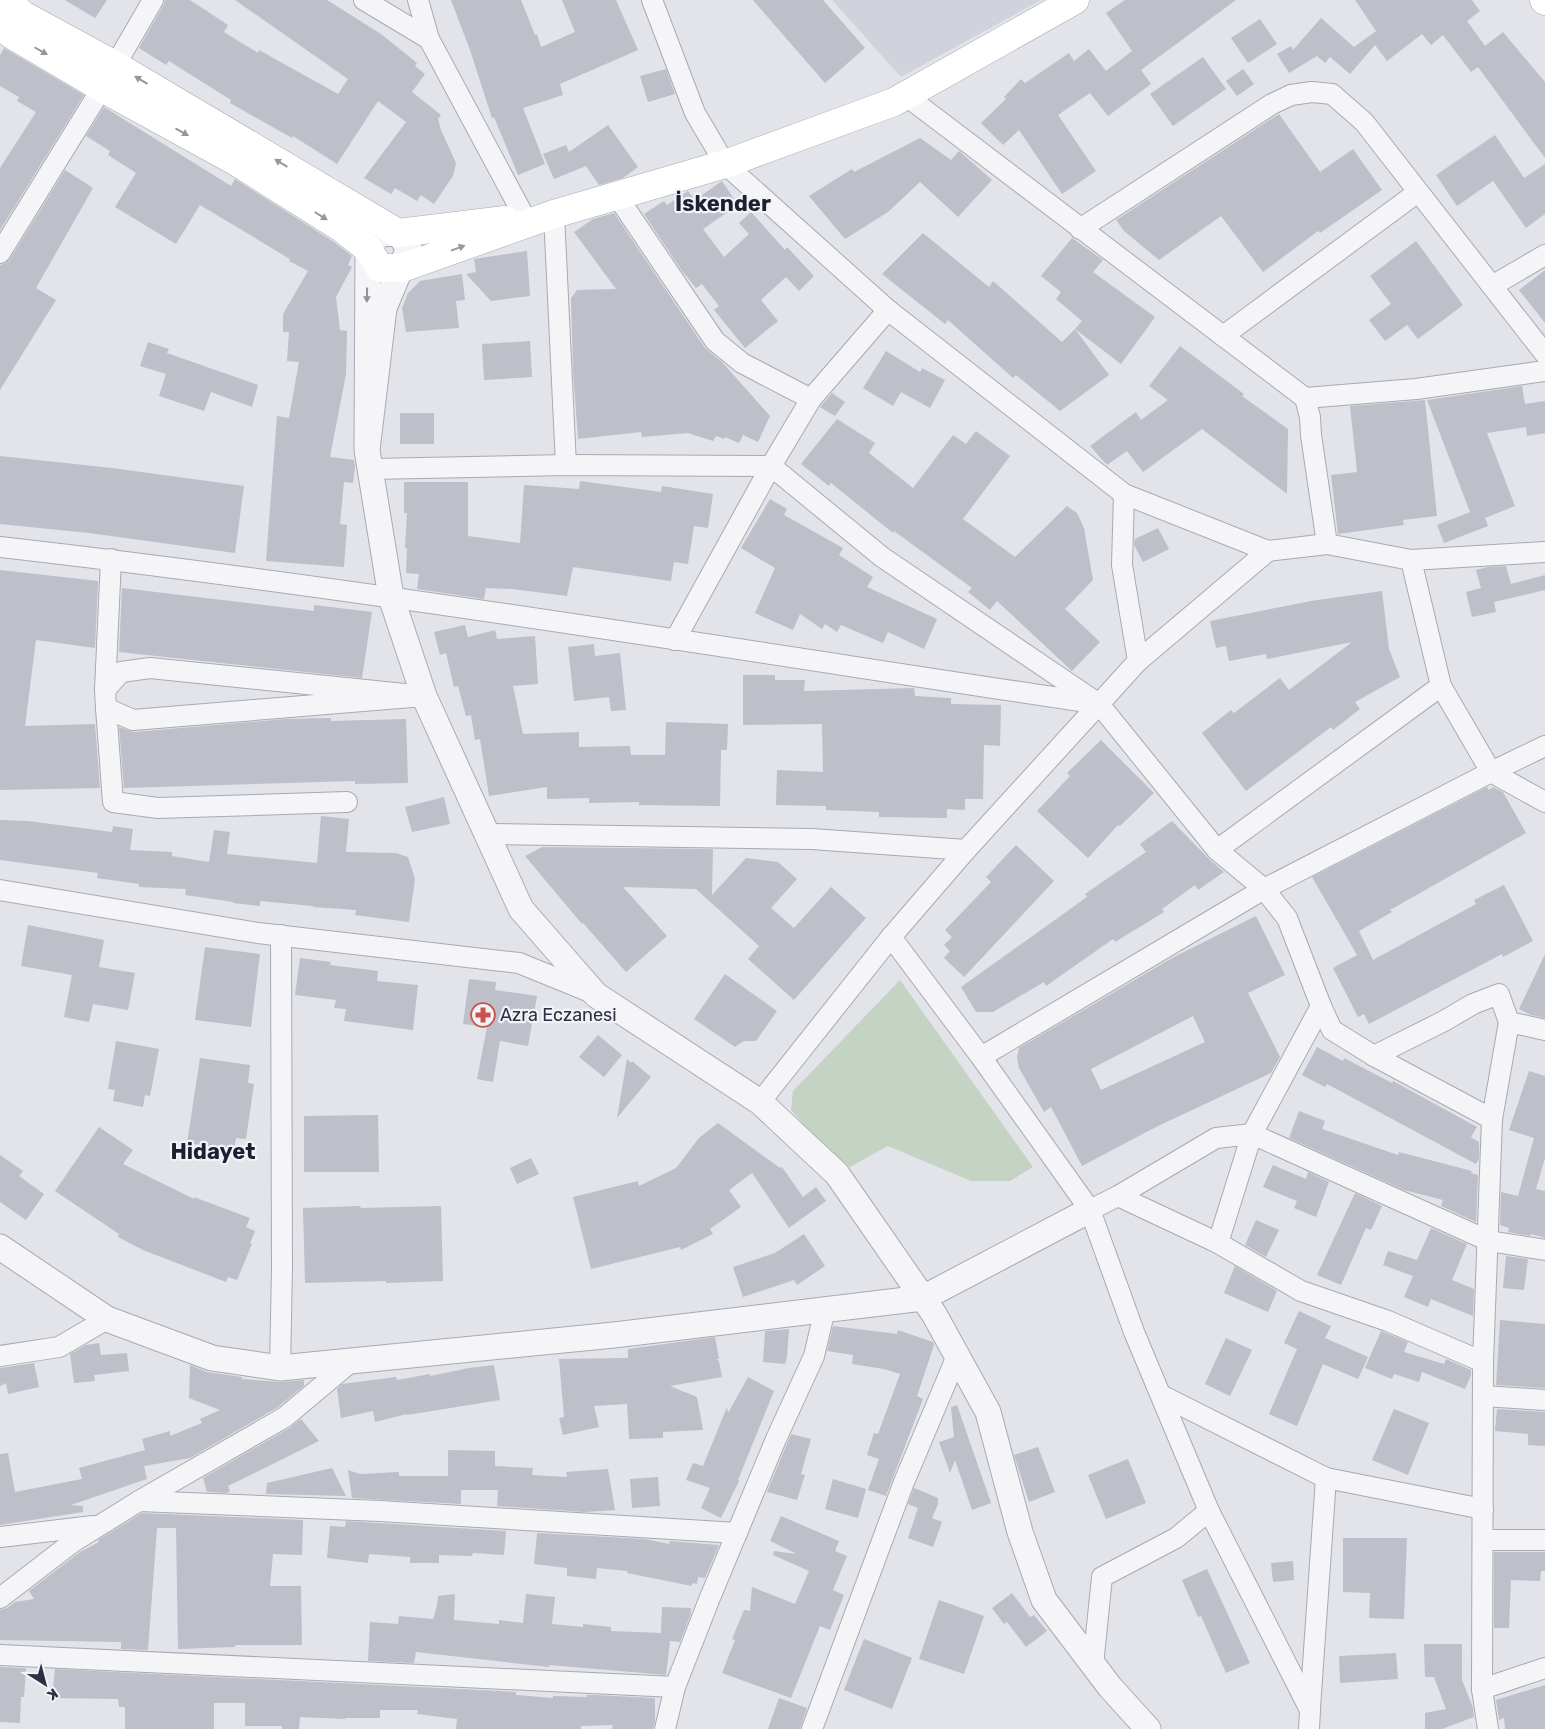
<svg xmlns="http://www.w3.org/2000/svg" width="1545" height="1729" font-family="Rubik,sans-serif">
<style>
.built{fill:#d0d3dc}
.green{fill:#c5d3c4}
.building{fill:#bdbfc9;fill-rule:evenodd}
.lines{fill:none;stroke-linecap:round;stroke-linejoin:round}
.minor-casing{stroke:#a7aab4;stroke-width:22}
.tertiary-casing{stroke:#a7aab4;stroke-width:27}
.secondary-casing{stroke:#a7aab4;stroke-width:29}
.minor{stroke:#f5f5f8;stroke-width:20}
.tertiary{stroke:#f5f5f8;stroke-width:25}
.secondary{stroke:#fff;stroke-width:28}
.oneway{fill:#9597a0}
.oneway2{fill:#90929c}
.labels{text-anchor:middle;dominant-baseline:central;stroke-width:4.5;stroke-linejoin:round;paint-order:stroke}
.poi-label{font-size:18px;fill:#2b2f41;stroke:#f2f3f7;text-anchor:start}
.district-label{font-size:22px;font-weight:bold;fill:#1d2032;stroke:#f2f3f7}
</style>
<rect width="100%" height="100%" fill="#e2e4ea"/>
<path class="built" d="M832 0H1041L901 77Z"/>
<path class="green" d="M900 980 1033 1167 1010 1181H971L888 1146 850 1167 817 1140 791 1110 793 1091Z"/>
<g class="building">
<path d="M65 0H107L95 18Z"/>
<path d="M165 0H190L228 25 224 32 258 53 259 50 338 94 348 79 235 0H327L381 34 417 63 415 66 425 74 412 92 441 115 438 119 441 130 456 163 453 176 434 204 421 195 417 201 395 188 391 194 364 178 406 122 378 101 337 164 293 136 292 138 230 103 231 100 169 61 166 65 139 48 163 6Z"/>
<path d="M451 0H521L535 35 537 34 541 47 575 32 562 0H616L638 50 560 84 563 95 523 108 545 164 518 175 494 117 492 118 470 50Z"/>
<path d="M753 0H823L865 48 825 83Z"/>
<path d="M1125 0H1236L1141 70 1151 84 1108 116 1090 93 1058 115 1096 171 1062 194 1019 130 1003 145 981 123 1006 99 1004 97 1021 79 1025 83 1069 53 1074 61 1089 49 1106 71 1132 51 1106 13Z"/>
<path d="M1355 0H1472L1480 11 1467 21 1485 46 1503 32 1545 82V158L1478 67 1471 72 1443 35 1431 45 1422 34 1387 61 1375 45 1350 74 1330 57 1325 63 1317 56 1289 73 1277 54 1291 46 1293 50 1321 18 1354 47 1376 31Z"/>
<path d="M1260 19 1277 44 1248 63 1231 38Z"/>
<path d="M4 48 84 95 0 230V168L36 112 17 101 19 97 0 86V55Z"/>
<path d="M1203 57 1226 89 1173 126 1150 94Z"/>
<path d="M666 69 675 94 648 102 640 76Z"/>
<path d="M1243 69 1254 84 1237 96 1226 81Z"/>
<path d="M104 107 231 186 235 179 334 242 352 256 348 265 352 267 336 297 340 330 347 331 346 374 330 457 354 460 355 467 353 483 344 482 340 524 347 525 344 567 266 561 277 416 289 418 299 362 287 361 289 332H283V314L308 271 289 261 290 259 200 205 176 244 115 207 136 173 108 155 110 151 86 136Z"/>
<path d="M1279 114 1320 172 1353 149 1382 190 1320 233 1318 231 1263 272 1221 216 1159 260 1124 231 1116 220Z"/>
<path d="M608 125 638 167 623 178 599 185 586 166 554 179 543 154 566 145 569 152Z"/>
<path d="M1495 135 1524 178 1545 164V214L1526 228 1493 181 1457 206 1436 175Z"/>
<path d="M920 138 951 160 959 151 992 180 958 217 920 182 888 212 845 239 809 196 852 169 854 172Z"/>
<path d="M65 170 93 188 36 288 56 300 0 390V265L6 263 10 259Z"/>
<path d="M722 181 738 205 703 229 724 257 749 234 739 223 751 212 785 250 787 247 814 276 799 291 786 277 761 300 778 321 745 348 714 310 719 306 702 284 696 288 682 271 644 214 664 201 667 205 688 191 695 200Z"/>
<path d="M614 213 705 348 722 362 770 416 758 442 743 435 739 443 725 437 724 439 716 436 713 441 688 433 642 437 641 432 578 439 573 371 571 298 577 290 616 289 574 232 593 219Z"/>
<path d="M923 233 989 287 993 281 1062 342 1075 329 1109 375 1060 411 1016 375 1013 378 948 320 945 324 882 274Z"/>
<path d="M1072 238 1103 260 1093 272 1155 317 1121 364 1075 329 1082 321 1056 299 1061 292 1041 276Z"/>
<path d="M1416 241 1463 305 1418 339 1407 325 1385 341 1369 320 1391 304 1370 276Z"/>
<path d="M527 251 530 296 491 301 466 274 476 272 474 259Z"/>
<path d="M1545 270V323L1519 290Z"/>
<path d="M462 274 465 300 456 301 459 328 406 332 402 308 408 293 420 281Z"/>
<path d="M530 341 532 377 484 380 482 344Z"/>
<path d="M148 342 169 349 167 353 258 385 252 407 211 392 204 411 159 396 166 374 140 366Z"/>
<path d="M1180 346 1244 394 1242 396 1288 429 1287 494 1202 429 1143 472 1127 451 1107 465 1090 446 1136 412 1141 420 1168 400 1149 386Z"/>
<path d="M886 351 920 372 922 368 945 380 930 408 901 392 893 406 863 388Z"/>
<path d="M1522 386 1525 404 1545 401V433L1527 436 1526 427 1487 433 1515 506 1485 518 1488 526 1444 543 1437 525 1470 512 1427 400Z"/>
<path d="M832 393 845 402 835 416 820 407Z"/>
<path d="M1425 400 1437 516 1403 520 1404 525 1338 534 1331 475 1357 472 1350 406Z"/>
<rect x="400" y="413" width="34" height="31"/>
<path d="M837 419 875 443 869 453 913 488 953 435 966 444 976 431 1010 456 963 519 1015 557 1067 506 1077 513 1084 528 1093 580 1065 609 1100 642 1072 671 997 601 990 610 968 592 972 588 894 531 893 533 831 483 829 486 801 464Z"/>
<path d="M0 456 112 468 244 486 235 553 89 533 0 524Z"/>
<path d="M580 481 661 492 662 486 713 494 708 528 694 526 688 564 674 562 671 581 573 567 567 596 512 589 486 588 484 599 417 589 419 574 406 573 407 548H405L407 513H404V482H468V536L520 543 524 485 579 489Z"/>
<path d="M770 499 787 509 784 515 843 548 839 555 873 577 867 587 937 619 924 649 888 632 883 643 841 625 837 632 825 624 822 629 800 614 793 630 755 613 775 568 741 548Z"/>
<path d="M1158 528 1169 549 1143 562 1134 545 1135 539Z"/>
<path d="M1506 566 1511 584 1545 575V590L1494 602 1496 612 1472 617 1466 592 1481 588 1476 570 1488 567Z"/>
<path d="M0 570 98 581 95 648 36 640 25 726 95 724 100 788 0 790Z"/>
<path d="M122 588 314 611V605L372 612 362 678 119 652Z"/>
<path d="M1382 591 1389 649 1400 677 1355 702 1360 709 1333 730 1331 727 1246 791 1202 733 1231 710 1234 713 1280 678 1289 690 1352 642 1267 659 1266 654 1229 661 1226 646 1216 648 1210 621 1311 601Z"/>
<path d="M465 625 468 637 495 630 497 639 535 636 538 684 513 686 523 734 579 732V747L630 746 631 755H665L666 722 728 724 727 750H721L720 806 639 805V802L589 803V798L547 799V787L489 796 480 739 475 740 471 715 466 716 458 686 454 687 446 653 440 655 434 632Z"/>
<path d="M594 644 595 656 620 653 626 710 611 711 609 697 574 701 568 647Z"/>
<path d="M743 675H775V680H805L804 691 914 688 915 696 951 698V704L1001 705 1000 746 984 745 983 799H965V810L947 809V818L879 817V812L826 810V806L776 805 777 770 823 772 822 724 743 725Z"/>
<path d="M331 718V721L406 719 408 783 355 784V781L124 788 119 727 134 732 285 719Z"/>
<path d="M1101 740 1154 793 1120 826 1118 825 1088 858 1037 811 1070 776 1067 773Z"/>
<path d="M1487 787 1489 790 1493 787 1503 792 1526 833 1390 910 1392 912 1359 931 1373 960 1476 904 1474 900 1504 885 1533 941 1503 957 1502 954 1369 1024 1364 1014 1358 1017 1333 968 1357 955 1312 877Z"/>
<path d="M444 797 450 824 412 832 405 807Z"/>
<path d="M321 816 349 819 346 852 396 853 408 857 415 879 409 922 355 915 356 910 313 907V906L260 901V906L233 903V902L185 895 186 889 139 887V884L97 878 98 873 0 860V820L28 821 112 832 113 826 133 829 130 850 172 852V856L209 862 214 830 230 832 227 854 317 863Z"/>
<path d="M1172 821 1209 859 1224 872 1198 890 1195 885 1162 909 1164 912 1115 942 1113 939 1046 986 1044 982 993 1012H976L961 987 1087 897 1085 894 1146 852 1140 844Z"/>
<path d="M1016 845 1054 881 964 977 944 958 950 951 944 945 952 937 945 930 991 882 986 877Z"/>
<path d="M542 847 713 849 712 895 746 858 778 862 797 879 771 908 794 928 831 887 866 918 794 1000 748 959 759 946 696 889 623 887 667 936 626 972 583 923 582 924 525 856Z"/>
<path d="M1256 916 1285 975 1248 993 1280 1057 1271 1073 1156 1127 1082 1166 1051 1107 1044 1112 1019 1068 1017 1057 1019 1048 1172 958ZM1193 1016 1205 1042 1101 1090 1091 1069Z"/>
<path d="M28 925 104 940 99 967 135 973 128 1010 93 1004 89 1022 64 1017 72 975 21 966Z"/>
<path d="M205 947 260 954 251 1027 195 1020Z"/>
<path d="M1545 954V1018L1531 1015 1519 1009Z"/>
<path d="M300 958 331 962 330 965 378 971 377 981 418 985 413 1030 344 1021 346 1009 334 1008 336 1000 295 995Z"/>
<path d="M725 974 777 1011 756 1041H744L735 1047 694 1019Z"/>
<path d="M469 979 496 982 495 990 537 996 528 1046 500 1041 493 1082 477 1079 487 1027 463 1024Z"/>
<path d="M598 1035 622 1055 604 1077 579 1057Z"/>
<path d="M116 1041 159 1049 150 1096 145 1095 143 1107 113 1101 115 1090 108 1089Z"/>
<path d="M1317 1047 1343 1061 1344 1058 1392 1083 1393 1081 1477 1127 1471 1137 1479 1142V1159L1476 1164 1327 1084 1325 1087 1302 1075Z"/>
<path d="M200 1058 250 1065 248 1083 254 1084 246 1139 236 1138 234 1150 187 1143Z"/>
<path d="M627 1059 631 1063 632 1061 651 1077 617 1118Z"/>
<path d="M1529 1071 1545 1076V1158L1536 1189 1545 1191V1238L1531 1234V1236L1508 1232 1509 1228 1500 1225 1501 1192 1518 1196 1534 1138 1509 1130Z"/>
<path d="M1299 1111 1325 1121 1322 1129 1398 1155 1399 1152 1472 1171 1471 1173 1478 1175 1476 1222 1441 1206 1443 1200 1404 1190 1289 1138Z"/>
<path d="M378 1115 379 1172H304V1116Z"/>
<path d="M718 1123 780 1168 782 1167 803 1197 816 1187 826 1201 789 1228 752 1173 729 1190 741 1207 710 1229 713 1234 681 1250 680 1247 591 1269 573 1197 638 1181 639 1186 676 1168 699 1138Z"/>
<path d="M99 1127 133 1150 123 1164 194 1199V1197L250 1218 246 1227 255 1231 250 1243 252 1244 237 1280 228 1277 226 1282 143 1250 118 1237 119 1234 55 1191Z"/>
<path d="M0 1155 23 1171 19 1176 44 1194 26 1220 0 1202Z"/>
<path d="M531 1158 539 1174 517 1184 510 1168Z"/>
<path d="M1273 1165 1306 1179 1308 1172 1329 1182 1316 1217 1294 1208 1297 1201 1263 1187Z"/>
<path d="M1355 1193 1382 1206 1371 1230 1366 1228 1341 1285 1317 1275Z"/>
<path d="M360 1206 361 1208 441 1206 443 1281 386 1283V1281L305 1283 303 1208Z"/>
<path d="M1256 1220 1279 1230 1266 1257 1245 1245Z"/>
<path d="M1431 1228 1467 1244 1452 1280 1474 1289 1473 1316 1431 1299 1428 1307 1404 1297 1413 1276 1383 1265 1388 1251 1417 1260Z"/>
<path d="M804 1234 825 1266 797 1285 794 1280 743 1297 733 1267 775 1253Z"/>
<path d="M1506 1256 1528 1259 1524 1290 1503 1288Z"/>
<path d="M1235 1266 1277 1291 1268 1312 1224 1293Z"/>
<path d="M1299 1311 1331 1326 1325 1338 1368 1357 1358 1379 1323 1364 1297 1426 1269 1414 1297 1349 1284 1343Z"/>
<path d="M1500 1320 1545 1324V1388L1496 1385Z"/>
<path d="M833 1326 897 1334 898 1330 933 1342 934 1345 917 1396 923 1399 886 1496 868 1490 879 1459 867 1455 874 1433 878 1434 900 1374 884 1369 852 1364 853 1355 827 1351Z"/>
<path d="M789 1329 787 1357 785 1364 763 1362 765 1331Z"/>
<path d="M1381 1331 1408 1342 1404 1352 1444 1364 1446 1359 1471 1370V1375L1465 1389 1422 1372 1419 1382 1394 1374 1392 1379 1365 1368Z"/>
<path d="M715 1337 719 1359H716L719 1361 722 1377 670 1386 697 1397 703 1430 663 1432V1438L629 1439 627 1404 594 1406 599 1427 563 1435 559 1418 564 1417 559 1359 628 1358V1349Z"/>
<path d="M1226 1338 1252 1350 1230 1396 1205 1384Z"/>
<path d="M99 1343 101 1355 127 1353 129 1371 94 1375 95 1381 74 1383 70 1354 86 1345Z"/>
<path d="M34 1363 39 1387 8 1394 6 1383 0 1386V1368Z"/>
<path d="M190 1365 207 1372 242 1377V1379L281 1382 304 1380V1386L278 1407 190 1458 144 1466 147 1479 71 1505 83 1506V1512L0 1525V1454L8 1453 15 1492 82 1479 79 1468 145 1450 142 1439 170 1431V1436L202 1423 200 1419 220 1410 189 1398Z"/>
<path d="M494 1365 500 1400 407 1415V1414L375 1422 373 1411 341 1418 337 1389 342 1384 396 1377 397 1380 430 1374V1376L469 1368Z"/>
<path d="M748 1377 774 1391 738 1480 739 1481 721 1518 701 1508 710 1488 686 1480 693 1463 703 1466 727 1407 728 1413Z"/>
<path d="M957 1405 991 1503 972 1510 955 1460 950 1473 939 1442 954 1437 951 1407Z"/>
<path d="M1394 1409 1429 1423 1408 1475 1372 1460Z"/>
<path d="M1497 1409 1545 1412V1446L1528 1445V1434L1495 1431Z"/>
<path d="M301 1419 319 1441 228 1486 230 1491 227 1493 207 1492 203 1478 291 1427Z"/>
<path d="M791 1434 811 1439 801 1474 805 1475 797 1500 767 1492Z"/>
<path d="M1038 1447 1055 1492 1029 1502 1014 1455Z"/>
<path d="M448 1450 495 1451V1466L533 1468 532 1475 567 1477 566 1472 608 1469 615 1510 585 1512 497 1506 498 1490H461V1504L352 1498 348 1470 360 1474 399 1472V1476H448Z"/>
<path d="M1128 1459 1146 1503 1106 1519 1088 1475Z"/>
<path d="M332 1468 346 1496 266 1494 267 1483Z"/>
<path d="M658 1477 660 1506 632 1508 630 1479Z"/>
<path d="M833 1479 866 1489 858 1518 825 1509Z"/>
<path d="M914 1488 938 1498V1504L932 1518 942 1522 933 1547 908 1538 918 1508 908 1504Z"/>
<path d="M142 1513 303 1520 302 1555 273 1554 270 1586H301L302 1645H235V1647L178 1649 176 1528H157L148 1650 121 1649V1642L0 1640V1610L7 1608 15 1602 34 1599 29 1591 80 1552 99 1542 98 1540Z"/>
<path d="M781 1516 839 1541 835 1551 847 1556 833 1590 844 1595 830 1630 820 1626 791 1698 722 1673 735 1640 732 1639 744 1610 750 1611 752 1587 795 1604 809 1571 773 1555 774 1551 797 1554 770 1541Z"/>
<path d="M346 1521 506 1531 504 1555 473 1553 472 1556 439 1555V1563H410V1557L369 1554 368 1563 327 1558 330 1526 345 1527Z"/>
<path d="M537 1533 645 1539 669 1544 670 1541 719 1545 705 1578 698 1577 697 1584 692 1583V1586L627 1573 628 1571 597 1568 596 1579 567 1576V1568L534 1564Z"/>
<path d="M1343 1538H1407L1404 1619 1369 1618 1370 1593 1343 1592Z"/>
<path d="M1494 1552H1545V1571H1541L1540 1581 1511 1580 1509 1628H1494Z"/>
<path d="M1293 1561 1294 1580 1273 1582 1271 1563Z"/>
<path d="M1207 1569 1250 1663 1226 1673 1201 1616 1198 1617 1182 1580Z"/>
<path d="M1012 1593 1030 1617 1034 1615 1047 1631 1026 1647 1007 1622 1004 1624 992 1608Z"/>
<path d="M455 1594 454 1620 499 1624V1620L523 1623 526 1594 555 1597 552 1624 583 1627V1624L611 1627V1631L661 1633 662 1607 691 1608V1614L680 1642 670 1641 666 1675 549 1665V1667L416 1652 414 1663 368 1661 370 1622 398 1624 399 1616 433 1619 437 1606 438 1596Z"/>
<path d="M939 1600 984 1616 964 1674 919 1659Z"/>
<path d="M864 1639 912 1658 892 1709 844 1690Z"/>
<path d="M1424 1644H1462V1680L1473 1708 1474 1717 1442 1729H1425V1713L1446 1709 1434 1677H1425Z"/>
<path d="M1396 1653 1398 1679 1340 1683 1339 1656Z"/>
<path d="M0 1667 26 1668 24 1697H21L20 1723 0 1722Z"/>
<path d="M55 1669 500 1691 516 1692V1695L553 1698V1696L587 1697V1695H595L655 1698V1722L653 1729H612L613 1725 581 1726V1729H456L457 1719 417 1714 418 1710H380V1718H345V1719L300 1717 299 1729H282V1726H245V1703H214V1729H125V1707H119L118 1699 52 1698Z"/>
<path d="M1545 1685V1729H1505L1504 1718 1499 1720 1496 1700Z"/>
<path d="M779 1698 807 1708 800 1729H768Z"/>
</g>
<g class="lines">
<g class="minor-casing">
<g id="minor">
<path d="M364 0 429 39 525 218"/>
<path d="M418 0 429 39"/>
<path d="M652 0 695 113 725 164 888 310 1124 494 1268 551 1327 544 1411 560"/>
<path d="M905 95 1305 398 1310 417 1311 435 1327 544"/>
<path d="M617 196 715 341 742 363 811 399"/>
<path d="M554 214 566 465"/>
<path d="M1080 229 1272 104 1291 95 1312 92 1332 94 1364 122 1545 354"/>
<path d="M0 253 102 88 153 0"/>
<path d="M1492 286 1545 255"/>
<path d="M1223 336 1418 192"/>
<path d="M1305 398 1416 389 1545 371"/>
<path d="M370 469 566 465 771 466 882 557 1099 704 1138 661 1122 565 1124 494"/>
<path d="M0 547C368 589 733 649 1099 704L1217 850 1264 889 1287 918 1321 1006 1332 1030 1374 1056 1492 1119 1483 1362 1482 1689 1488 1729"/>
<path d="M1545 552 1411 560 1441 686 1491 772 1545 746"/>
<path d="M675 640 771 466 811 399 888 310"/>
<path d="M1138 661 1268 551"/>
<path d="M150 668 424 696 133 720 106 708 105 690 121 672Z"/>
<path d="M105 690 111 559"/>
<path d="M106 708 113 802 158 808 347 802"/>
<path d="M488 834 812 839 966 850"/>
<path d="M1217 850 1441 686"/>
<path d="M0 890 258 933 519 963 595 994"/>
<path d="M891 937 981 1057 1090 1210 1134 1332 1209 1511 1310 1710 1309 1729"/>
<path d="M1321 1006 1252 1134 1218 1243 1301 1291 1388 1321 1483 1362"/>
<path d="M1374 1056 1444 1021 1473 1004 1499 994 1509 1022"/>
<path d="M981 1057 1264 889 1491 772 1545 802"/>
<path d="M760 1102 891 937 966 850 1099 704"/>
<path d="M1492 1119 1509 1022 1545 1030"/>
<path d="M1118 1196 1218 1243"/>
<path d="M1090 1210 1118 1196 1216 1138 1252 1134 1489 1241 1545 1250"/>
<path d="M0 1356 59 1347 107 1319"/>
<path d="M280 1368 282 1267 281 935"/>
<path d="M1161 1395 1326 1478 1483 1509"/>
<path d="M1483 1396 1545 1400"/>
<path d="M139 1501 285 1417 353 1360"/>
<path d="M0 1537 93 1526"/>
<path d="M1483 1540H1545"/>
<path d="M0 1598 73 1542 139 1501 380 1511 737 1533"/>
<path d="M0 1655 675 1687"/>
<path d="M1093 1665 1102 1577 1176 1538 1209 1511"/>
<path d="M1482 1689 1545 1668"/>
<path d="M1310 1708 1326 1478"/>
<path d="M665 1729 675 1687 709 1600 776 1439 814 1356 825 1309"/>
<path d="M812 1729 904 1482 957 1356"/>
</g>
</g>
<g class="tertiary-casing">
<g id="tertiary">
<path d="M367 450 384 308 409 248 398 233 379 234 368 249 367 450 391 597 424 696 521 909 596 995 760 1102 837 1174 934 1314 988 1412 1020 1532 1044 1600 1110 1687 1148 1729"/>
<path d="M0 1247 107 1319 212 1358 280 1368 614 1335 923 1298 1090 1210"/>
</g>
</g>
<g class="secondary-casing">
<g id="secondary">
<path d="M6 0 23 15 115 65 398 233 505 220"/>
<path d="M1544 0 1545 1"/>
<path d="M0 25 12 35 102 88 235 161 343 229 368 249 380 268H402L554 214 725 164 894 102 1075 0"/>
</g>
</g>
<use href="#minor" class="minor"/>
<use href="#tertiary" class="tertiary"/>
<use href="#secondary" class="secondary"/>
</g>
<defs><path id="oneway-solid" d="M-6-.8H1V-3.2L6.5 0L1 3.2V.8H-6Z" transform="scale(1.25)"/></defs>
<g class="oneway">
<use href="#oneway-solid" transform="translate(41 51) rotate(30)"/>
<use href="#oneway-solid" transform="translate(141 80) rotate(-149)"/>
<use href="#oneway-solid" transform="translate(182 132) rotate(29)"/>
<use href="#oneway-solid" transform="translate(281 163) rotate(-149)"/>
<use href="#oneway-solid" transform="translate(321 216) rotate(32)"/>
<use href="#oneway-solid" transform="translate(458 248) rotate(-20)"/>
</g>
<use class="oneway2" href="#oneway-solid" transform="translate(367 295) rotate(91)"/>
<defs>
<g id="pharmacy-ring" transform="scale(1.25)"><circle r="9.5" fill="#f2f3f7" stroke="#c8524e" stroke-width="1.5"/><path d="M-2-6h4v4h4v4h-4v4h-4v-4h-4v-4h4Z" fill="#c8524e"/></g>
</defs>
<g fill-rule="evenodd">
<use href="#pharmacy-ring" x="483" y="1015"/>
</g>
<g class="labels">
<g class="poi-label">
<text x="500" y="1015">Azra Eczanesi</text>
</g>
<g class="district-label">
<text x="723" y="203">İskender</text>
<text x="213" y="1151">Hidayet</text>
</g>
</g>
<g transform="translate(45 1684) rotate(144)" stroke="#f2f3f7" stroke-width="4" paint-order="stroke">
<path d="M0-4L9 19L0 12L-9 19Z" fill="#2b2f41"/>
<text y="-8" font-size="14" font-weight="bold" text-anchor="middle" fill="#2b2f41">K</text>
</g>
</svg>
